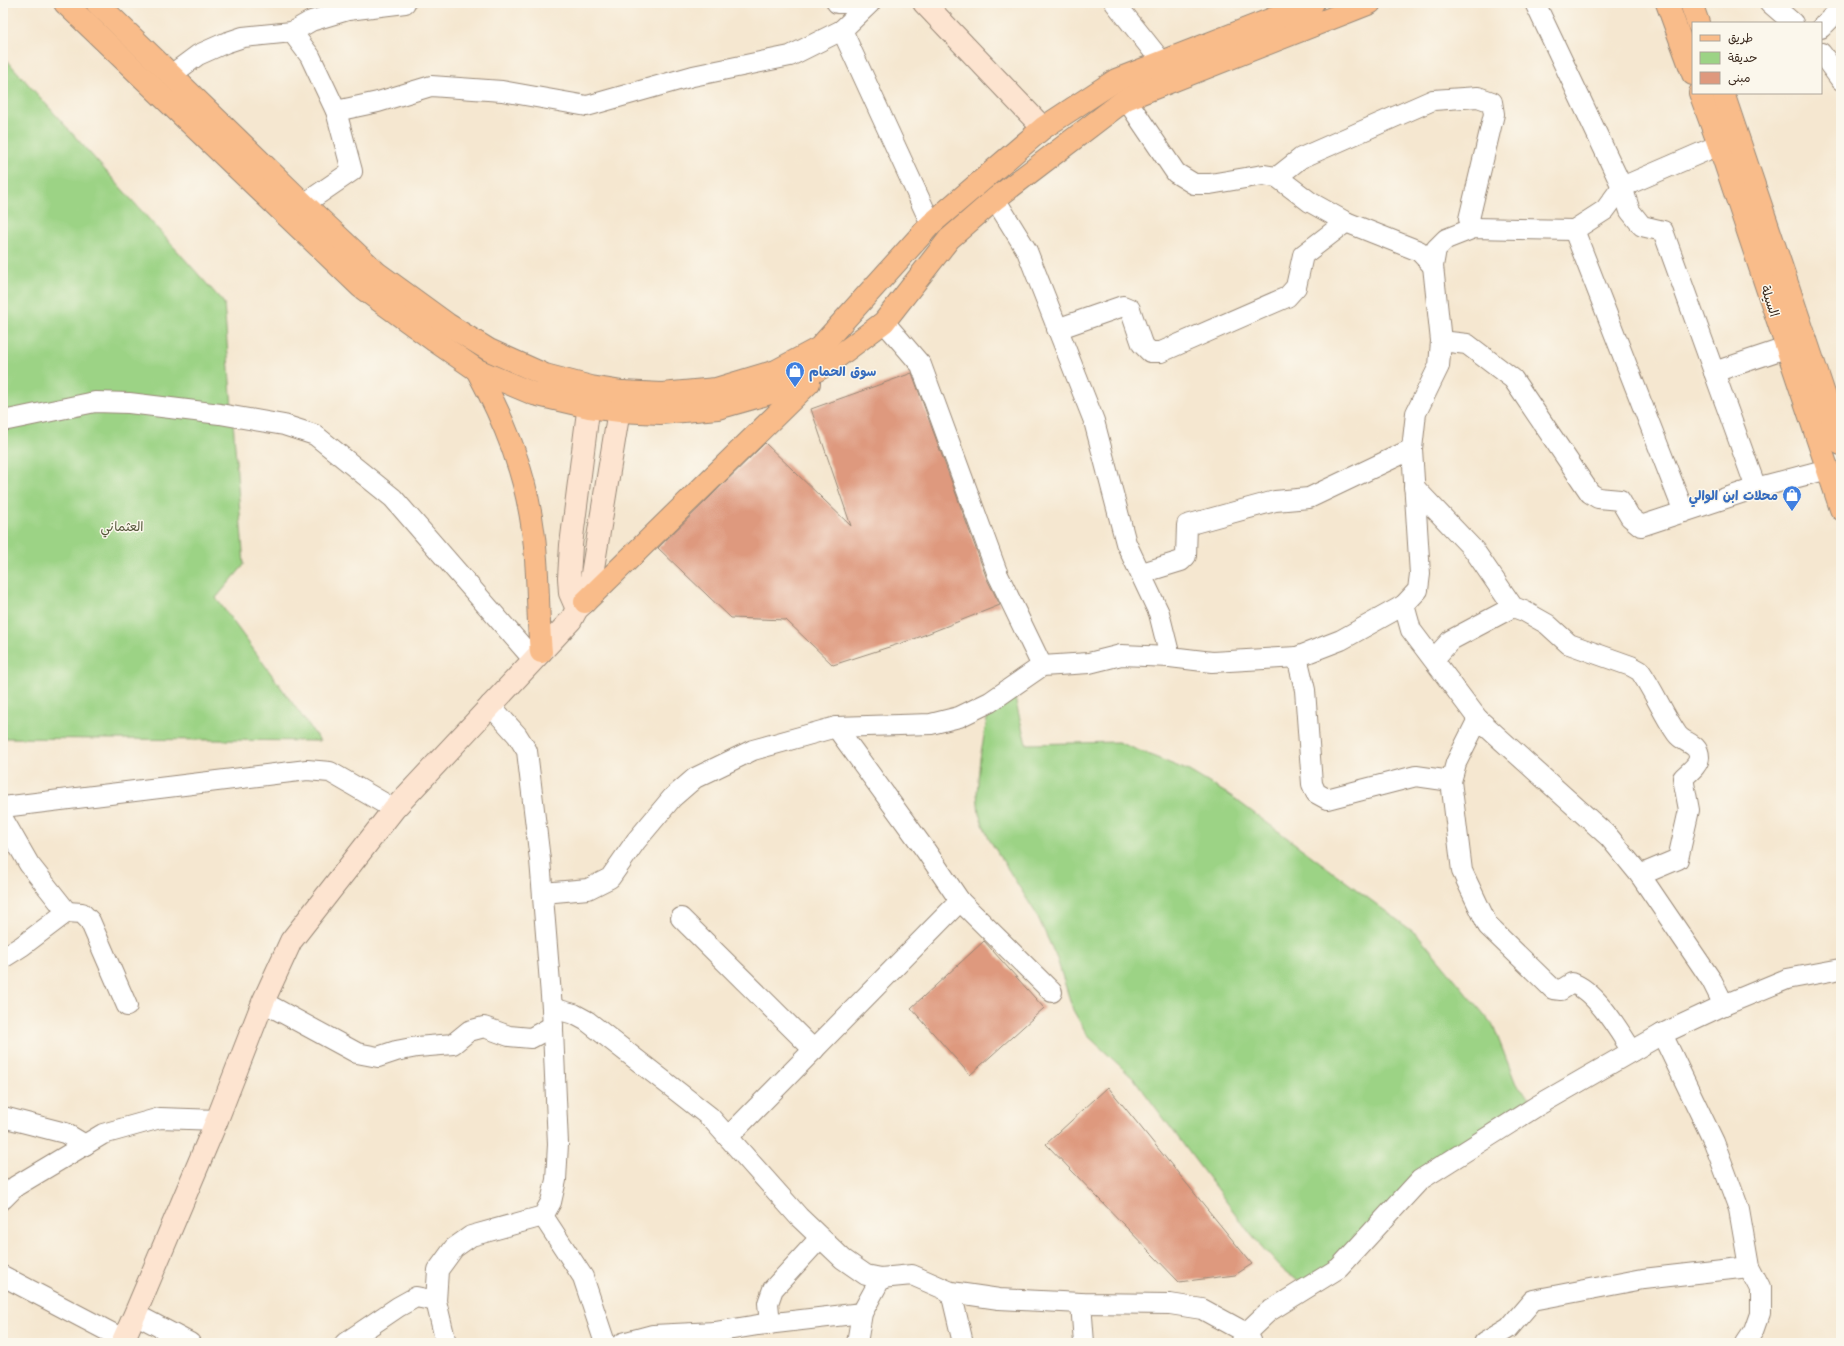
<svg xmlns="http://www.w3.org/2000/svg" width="1844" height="1346" font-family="'Comic Neue','Playpen Sans Arabic',sans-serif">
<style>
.green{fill:#9cd385;stroke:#6c7e52}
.building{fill:#de997e}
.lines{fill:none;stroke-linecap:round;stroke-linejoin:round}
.street-casing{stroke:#988877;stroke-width:22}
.secondary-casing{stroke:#988877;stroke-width:24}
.primary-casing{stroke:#988877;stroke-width:24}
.street{stroke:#fff;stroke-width:20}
.secondary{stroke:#fde4d0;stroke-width:22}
.primary{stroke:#f9bc8a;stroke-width:22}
.labels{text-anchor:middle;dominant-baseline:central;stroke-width:3;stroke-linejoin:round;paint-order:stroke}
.street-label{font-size:13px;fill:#3b2a1e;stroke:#fbf7ec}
.shop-label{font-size:13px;font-weight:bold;fill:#366cbe;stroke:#fbf7ec;text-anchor:start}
.park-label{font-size:13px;fill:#535438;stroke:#fbf7ec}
</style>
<rect width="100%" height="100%" fill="#fbf7ec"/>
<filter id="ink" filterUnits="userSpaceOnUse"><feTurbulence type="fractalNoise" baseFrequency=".025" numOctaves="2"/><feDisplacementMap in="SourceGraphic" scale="8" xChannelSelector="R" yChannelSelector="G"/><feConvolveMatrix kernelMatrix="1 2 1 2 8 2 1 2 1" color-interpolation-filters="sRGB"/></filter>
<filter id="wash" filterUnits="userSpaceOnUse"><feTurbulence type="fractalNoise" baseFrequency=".012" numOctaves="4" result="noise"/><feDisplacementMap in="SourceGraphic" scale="16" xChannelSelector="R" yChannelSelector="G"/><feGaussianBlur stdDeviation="0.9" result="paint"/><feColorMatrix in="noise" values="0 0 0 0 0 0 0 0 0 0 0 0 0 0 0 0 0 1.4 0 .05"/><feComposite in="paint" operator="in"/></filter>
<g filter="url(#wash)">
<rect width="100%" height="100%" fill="#f5e7d0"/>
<g class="green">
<path d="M3 56 224 303 244 565 216 598 320 741 3 738Z"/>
<path d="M1012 686 1026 744 1118 742 1189 771 1231 796 1419 936 1493 1025 1516 1084 1537 1106 1420 1180 1308 1290 1282 1269 1252 1236 1135 1080 1088 1036 1073 1010 1057 959 1037 915 989 839 979 814 977 793 980 758 989 708Z"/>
</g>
<g id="blocks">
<g class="building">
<path d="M912 373 987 579 1000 605 914 639 833 665 786 620 731 618 658 548 765 443 851 526 811 409Z"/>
<path d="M984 941 1044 1008 970 1075 911 1008Z"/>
<path d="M1108 1087 1252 1264 1235 1275 1179 1282 1046 1144Z"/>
</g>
</g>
</g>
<g filter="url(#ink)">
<use href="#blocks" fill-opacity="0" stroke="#988877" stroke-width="1"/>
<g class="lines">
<g class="street-casing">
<g id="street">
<path d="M837 3H850"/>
<path d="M870 3 842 30 931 224"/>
<path d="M1115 3 1162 62"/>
<path d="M1535 3 1622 187 1630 211 1642 226 1663 231 1756 488"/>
<path d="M1770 3 1793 23"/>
<path d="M1821 28 1841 8"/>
<path d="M292 32 310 56 336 111 352 171 304 204"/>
<path d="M1821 53 1841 80"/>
<path d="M171 75 198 55 225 43 243 37 292 32 311 21 348 10 405 3"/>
<path d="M1126 99 1176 173 1194 184H1210L1263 175 1277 177 1310 202 1346 222 1419 251 1433 266"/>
<path d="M336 111 378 102 431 86 502 91 587 106 693 76 790 56 842 30"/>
<path d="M1277 177 1301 158 1433 100 1478 97 1492 102 1494 114 1469 219 1474 228"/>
<path d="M995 199 1027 251 1094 421 1126 543 1159 613 1170 657"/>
<path d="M1574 230 1684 512"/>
<path d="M884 322 921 365 998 575 1042 666"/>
<path d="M1057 329 1123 306 1130 309 1142 344 1150 352H1161L1287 297 1296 287 1303 255 1346 222"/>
<path d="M1441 341 1467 344 1513 379 1590 493 1598 498 1620 500 1630 517 1641 526 1756 488 1828 469"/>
<path d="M1714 372 1786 348"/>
<path d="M3 421 95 402 129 403 220 414 284 425 315 435 393 498 533 659"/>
<path d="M1414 487 1474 550 1513 607 1524 611 1547 624 1569 644 1631 666 1640 671C1654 691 1663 714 1677 734 1683 743 1699 743 1699 757 1699 765 1688 773 1683 778L1689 810 1678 859 1640 875"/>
<path d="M1142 573 1181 561 1186 556 1187 525 1275 501 1309 498 1412 449"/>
<path d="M1404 605 1411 630 1478 719 1609 837 1640 875 1712 981 1724 1005"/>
<path d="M1297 657 1305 690 1312 784 1316 793 1327 799 1416 776 1451 781"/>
<path d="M1434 659 1451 640 1513 607"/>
<path d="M1478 719 1456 763 1451 781 1462 871 1488 926 1553 989 1561 990 1572 983C1596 991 1619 1031 1632 1051"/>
<path d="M836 727 926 851 960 901 1052 992"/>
<path d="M3 807 307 770 330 772 394 809"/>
<path d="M3 819 29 864 67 912 22 946 3 958"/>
<path d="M543 893 588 889 610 878 636 841 672 798 695 778 753 750 836 727 931 724 959 717 990 702 1042 666 1089 663 1121 655 1170 657 1212 662 1297 657 1341 640 1404 605 1418 590 1420 574 1412 449 1416 413 1439 366 1441 341 1433 266 1436 249 1446 239 1474 228 1574 230 1605 210 1622 187 1719 145"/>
<path d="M67 912 82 913 90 921 127 1006"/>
<path d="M681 918 814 1050"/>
<path d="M263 1002 357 1053 378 1057 396 1051 417 1047 453 1044 469 1031 484 1027 509 1036 531 1038 553 1026"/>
<path d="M552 1008 574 1014 587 1021 710 1117 799 1217 843 1259 866 1275 881 1278 912 1275 951 1292 999 1299 1081 1303 1170 1304 1202 1309 1246 1333 1251 1343"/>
<path d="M1662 1034 1714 1142 1739 1209 1749 1267 1760 1288V1314L1754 1331 1746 1343"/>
<path d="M3 1117 65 1133 85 1145"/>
<path d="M728 1137 960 901"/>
<path d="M3 1199 16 1186 103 1134 160 1118 217 1120"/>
<path d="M543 1216 583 1277 605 1343"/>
<path d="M3 1276 123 1339"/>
<path d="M951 1292 963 1343"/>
<path d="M1081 1303 1084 1343"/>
<path d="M135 1314 190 1343"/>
<path d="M770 1324 768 1303 773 1289 820 1238"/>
<path d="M345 1343 398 1307 416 1297 436 1301"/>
<path d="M446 1343 436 1301 438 1270 454 1248 471 1236 543 1216 551 1202 556 1180 558 1144 552 1008 540 860 527 751 517 735 490 705"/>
<path d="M623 1343 653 1335 715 1332 758 1325 862 1313"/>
<path d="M857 1343 862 1313 881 1278"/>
<path d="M1240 1343 1246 1333 1268 1312 1339 1268 1420 1180 1537 1106 1662 1034 1724 1005 1787 979 1841 969"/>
<path d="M1484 1343 1509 1328 1533 1300 1643 1279 1749 1267"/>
</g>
</g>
<g class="secondary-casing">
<g id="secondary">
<path d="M924 3 1043 128"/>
<path d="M577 609 570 593 569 578 571 545 591 388"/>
<path d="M122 1343 135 1314 217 1120 263 1002 291 941 394 809 571 620 577 609 585 602 592 574 622 392"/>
</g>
</g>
<g class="primary-casing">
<g id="primary">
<path d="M65 3 361 287 435 341 477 370 534 394 589 407 620 411 660 413 718 408 781 390 828 364 884 322 949 239 995 199 1126 99 1370 3"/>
<path d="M97 3 304 204 377 273 447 324 489 350 545 375 591 387 622 392 662 394 716 389 776 371 819 348 931 224 1043 128 1116 80 1313 3"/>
<path d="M1667 3 1693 74"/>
<path d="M1691 3 1698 23"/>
<path d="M1700 93 1719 145 1841 509"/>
<path d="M1723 93 1841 444"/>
<path d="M477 370C505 422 525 471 533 530 539 570 537 612 541 652"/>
<path d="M585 602 809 383"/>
</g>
</g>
<use href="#street" class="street"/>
<use href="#secondary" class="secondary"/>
<use href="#primary" class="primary"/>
</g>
</g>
<defs>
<g id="shop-pin" transform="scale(1)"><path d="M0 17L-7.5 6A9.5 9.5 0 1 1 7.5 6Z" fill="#3f7fe0" stroke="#fbf7ec"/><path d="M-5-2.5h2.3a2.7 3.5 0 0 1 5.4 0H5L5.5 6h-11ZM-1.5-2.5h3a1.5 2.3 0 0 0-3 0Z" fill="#fff"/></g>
</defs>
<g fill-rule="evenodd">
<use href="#shop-pin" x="795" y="371"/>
<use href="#shop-pin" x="1792" y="495"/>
</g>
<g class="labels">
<g class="street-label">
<text transform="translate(1770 301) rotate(72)">السيلة</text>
</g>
<g class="shop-label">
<text x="809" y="371">سوق الحمام</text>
<text x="1778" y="495" text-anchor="end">محلات ابن الوالي</text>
</g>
<g class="park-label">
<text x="122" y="526">العثماني</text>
</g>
</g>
<rect width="1844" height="1346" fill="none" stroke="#fbf7ec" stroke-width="16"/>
<rect x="1692" y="22" width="130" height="72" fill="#fbf7ec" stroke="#aea59a"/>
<rect x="1700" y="35" width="20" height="6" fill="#f9bc8a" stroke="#aea59a"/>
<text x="1728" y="42" font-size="12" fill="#3b2a1e">طريق</text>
<rect x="1700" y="52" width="20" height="12" fill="#9cd385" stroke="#aea59a"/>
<text x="1728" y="62" font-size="12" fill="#3b2a1e">حديقة</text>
<rect x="1700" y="72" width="20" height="12" fill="#de997e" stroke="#aea59a"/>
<text x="1728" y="82" font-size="12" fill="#3b2a1e">مبنى</text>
</svg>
